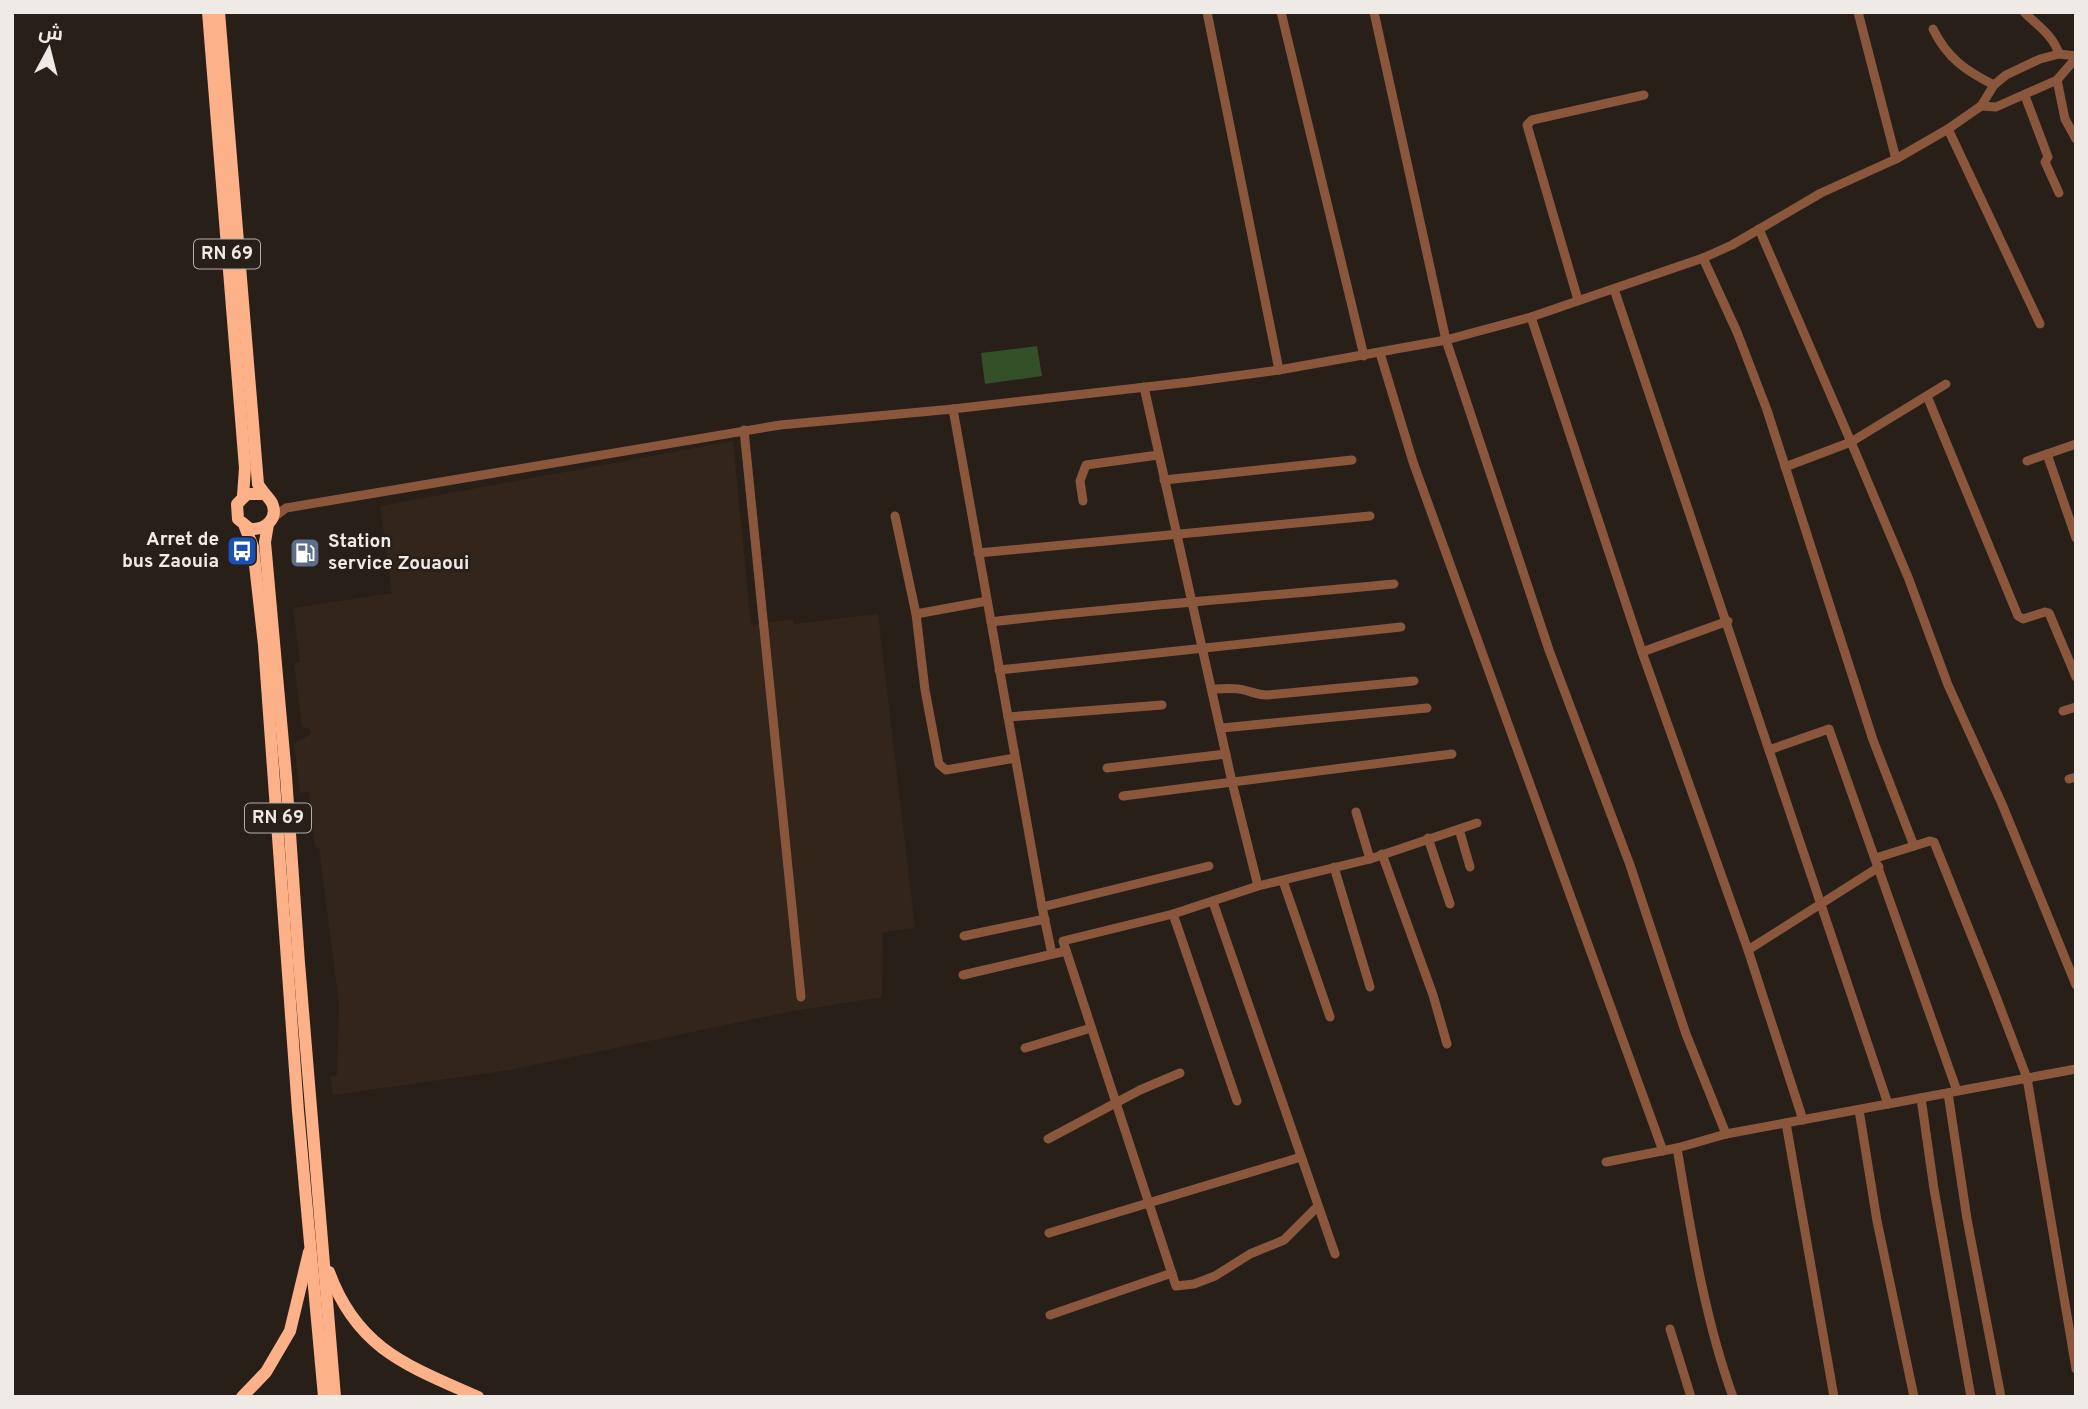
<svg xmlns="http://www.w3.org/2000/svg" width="2088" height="1409" font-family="Overpass,Cairo,sans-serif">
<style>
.industrial{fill:#34251a}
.green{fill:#335029}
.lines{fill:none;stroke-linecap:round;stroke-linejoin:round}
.minor{stroke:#8a573c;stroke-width:9}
.highway{stroke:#fdb189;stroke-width:12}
.labels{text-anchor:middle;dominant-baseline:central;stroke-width:5;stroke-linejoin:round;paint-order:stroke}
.shield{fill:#281f19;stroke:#b4ada8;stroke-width:2}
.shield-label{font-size:18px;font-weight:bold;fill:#f0eae6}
.poi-label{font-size:19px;font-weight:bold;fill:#f0eae6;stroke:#281f19;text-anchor:end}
</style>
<rect width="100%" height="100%" fill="#281f19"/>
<path class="industrial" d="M733 441 751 625 793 619 794 624 878 614 915 928 883 932 882 997 788 1012 510 1070 333 1095 330 1077 337 1075 339 1004 319 848 315 847 309 792 300 793 294 744 311 734 310 729 302 727 294 663 300 662 293 608 392 593 380 506Z"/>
<path class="green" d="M1037 346 1042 376 985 384 981 353Z"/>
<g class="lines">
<g class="minor">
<path d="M1207 12 1279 370"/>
<path d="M1281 12 1364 356"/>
<path d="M1374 12 1446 340 1549 650 1630 865 1686 1034 1726 1134"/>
<path d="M1858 12 1896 159"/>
<path d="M2024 12C2037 25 2053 35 2059 54"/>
<path d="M1933 29C1947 58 1966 71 1994 85"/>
<path d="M2057 80 2065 119 2076 139"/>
<path d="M2025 96 2048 157 2045 162 2059 193"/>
<path d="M1981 106 1996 107 2057 80 2076 58"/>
<path d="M1948 129 2040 324"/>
<path d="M1759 229 1851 442 1908 577 1948 685 2002 804 2076 985"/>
<path d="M1703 258 1737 332 1767 410 1873 740 1914 846 1930 841 1934 842 1995 994 2027 1078 2076 1369"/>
<path d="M1614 289 1888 1104"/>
<path d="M1578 300 1527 125 1532 120 1644 95"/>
<path d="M1531 317 1642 652 1748 950 1803 1120"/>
<path d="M1380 353 1413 462 1663 1151"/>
<path d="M1144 387 1232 782 1258 886"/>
<path d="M1927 396 2018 616 2023 619 2045 612 2049 613 2076 677"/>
<path d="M953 409 1042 907"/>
<path d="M744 430 801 997"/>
<path d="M2047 454 2076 538"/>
<path d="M2027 461 2076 444"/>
<path d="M1785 467 1851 442 1946 384"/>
<path d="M1164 480 1352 460"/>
<path d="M1083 501 1080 481 1086 465 1158 455"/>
<path d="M895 516 916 614 925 690 939 764 946 770 1015 758"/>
<path d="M273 518 286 508 780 425 953 409 1190 382 1279 370 1446 340 1531 317 1703 258 1732 245 1821 193 1896 159 1948 129 1981 106 1994 85 2006 75 2040 59 2059 54 2076 56"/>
<path d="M978 553 1370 516"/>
<path d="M916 614 987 601"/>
<path d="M991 622C1125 606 1260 597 1394 584"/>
<path d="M1642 652 1728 621"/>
<path d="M999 670 1401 627"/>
<path d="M1213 689C1223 689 1234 687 1244 690 1252 692 1258 695 1267 695L1414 681"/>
<path d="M2063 711 2076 707"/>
<path d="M1008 717 1162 705"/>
<path d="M1222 728 1427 708"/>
<path d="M1769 750 1829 729 1957 1091"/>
<path d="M1107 768 1226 754"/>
<path d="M2069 779 2076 777"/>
<path d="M1123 796 1452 754"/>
<path d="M1356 812 1370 859"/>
<path d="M1459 829 1470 867"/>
<path d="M1428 838 1450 904"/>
<path d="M1382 854 1433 995 1447 1044"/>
<path d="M1876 858 1914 846"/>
<path d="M1334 867 1370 987"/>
<path d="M1283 881 1330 1017"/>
<path d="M1213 902 1335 1254"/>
<path d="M1173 914 1237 1101"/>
<path d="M964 936 1045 919"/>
<path d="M1748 950 1879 867"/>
<path d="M1052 954 1042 907 1209 866"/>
<path d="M963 975 1066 951"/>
<path d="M1025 1048 1091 1028"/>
<path d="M1948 1093 1967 1219 2001 1397"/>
<path d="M1921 1098 1934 1189 1971 1397"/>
<path d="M1859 1110 1877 1221 1914 1397"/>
<path d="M1786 1123 1834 1397"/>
<path d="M1048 1139 1140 1090 1180 1073"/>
<path d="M1677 1148C1691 1231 1704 1317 1733 1397"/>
<path d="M1606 1162 1677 1148 1726 1134 2076 1069"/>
<path d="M1318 1206 1284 1240 1250 1254 1215 1276 1194 1284 1176 1286 1063 941 1173 914 1258 886 1370 859 1477 823"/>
<path d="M1049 1233 1301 1157"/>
<path d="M1050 1315 1172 1273"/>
<path d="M1670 1329 1691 1397"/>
</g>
<g class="highway">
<path d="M208 12 245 468 243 496"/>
<path d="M219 12 258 484C262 492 268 496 272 503 279 520 264 530 250 529L238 519 237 504 247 494H262"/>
<path d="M268 524 265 542 286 776 299 963 335 1397"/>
<path d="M245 527 253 547 264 645 298 1111 324 1397"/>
<path d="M329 1272C357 1349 408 1366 478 1397"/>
<path d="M242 1397 266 1372 290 1331 309 1252"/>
</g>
</g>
<defs>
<g id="bus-square" transform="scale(1.575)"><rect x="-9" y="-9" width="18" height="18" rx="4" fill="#1a4fb4" stroke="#281f19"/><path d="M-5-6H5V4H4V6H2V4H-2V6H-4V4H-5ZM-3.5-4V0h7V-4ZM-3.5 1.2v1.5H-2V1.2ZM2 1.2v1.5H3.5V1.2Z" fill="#fff"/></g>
<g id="fuel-square" transform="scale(1.575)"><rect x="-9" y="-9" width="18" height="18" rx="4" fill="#5c6f8a" stroke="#281f19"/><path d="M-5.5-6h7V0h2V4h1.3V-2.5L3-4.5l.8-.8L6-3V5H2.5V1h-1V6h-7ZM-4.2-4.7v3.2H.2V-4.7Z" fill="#fff"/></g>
</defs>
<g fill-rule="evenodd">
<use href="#bus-square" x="242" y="551"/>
<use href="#fuel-square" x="305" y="553"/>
</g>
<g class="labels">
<g class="shield">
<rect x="194" y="239.5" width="66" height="29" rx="5"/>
<rect x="245" y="803.5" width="66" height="29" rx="5"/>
</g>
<g class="shield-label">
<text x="227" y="254">RN 69</text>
<text x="278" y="818">RN 69</text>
</g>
<g class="poi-label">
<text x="219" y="540">Arret de<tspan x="219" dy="22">bus Zaouia</tspan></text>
<text x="328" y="542" text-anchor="start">Station<tspan x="328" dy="22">service Zouaoui</tspan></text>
</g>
</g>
<rect width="2088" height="1409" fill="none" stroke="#f0eae6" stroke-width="28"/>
<g transform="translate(49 49) rotate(7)" stroke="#281f19" stroke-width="5" paint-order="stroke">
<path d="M0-5L12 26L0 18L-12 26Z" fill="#f0eae6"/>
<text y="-10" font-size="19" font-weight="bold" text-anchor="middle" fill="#f0eae6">ش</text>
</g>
</svg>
